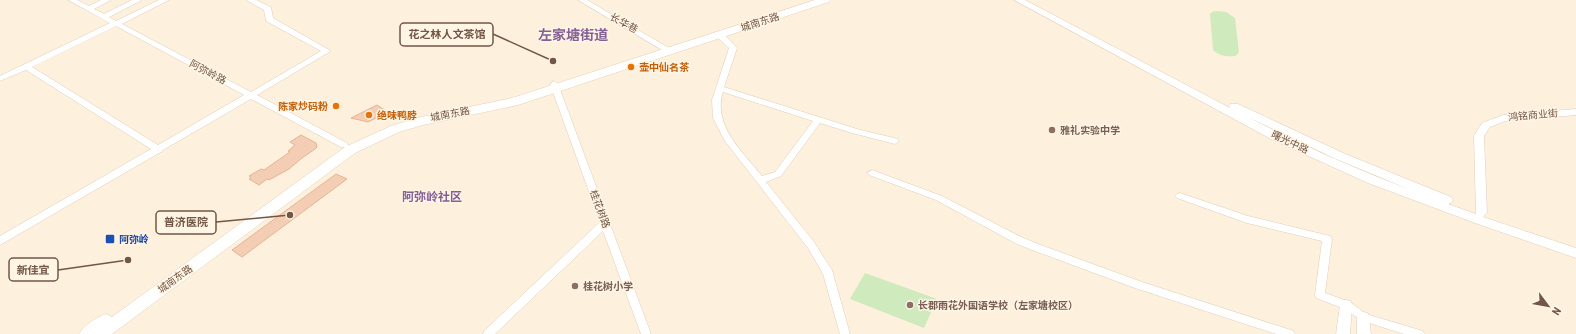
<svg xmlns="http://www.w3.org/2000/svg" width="1576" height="334" font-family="'Roboto Condensed','Noto Sans SC',sans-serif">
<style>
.green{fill:#cfeabc}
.building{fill:#f3cdb4;stroke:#e7b394}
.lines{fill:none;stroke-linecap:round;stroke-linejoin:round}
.minor-casing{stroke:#e1ccba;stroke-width:1}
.tertiary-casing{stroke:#e1ccba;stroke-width:1}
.secondary-casing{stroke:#e8cfb9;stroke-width:1}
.minor{fill:#fff;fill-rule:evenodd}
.tertiary{fill:#fff;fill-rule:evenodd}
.secondary{fill:#fff;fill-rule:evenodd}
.food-dot{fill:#e8710a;stroke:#fff5e5;stroke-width:1.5}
.education-dot{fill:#8d6e63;stroke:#fff5e5;stroke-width:1.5}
.transit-dot{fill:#1a4fb4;stroke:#fff5e5;stroke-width:1.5}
.labels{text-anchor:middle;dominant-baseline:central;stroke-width:3;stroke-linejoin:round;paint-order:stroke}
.street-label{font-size:10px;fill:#735645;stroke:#fff5e5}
.food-label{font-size:10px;font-weight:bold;fill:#c56008;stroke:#fff5e5;text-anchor:start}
.education-label{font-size:10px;font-weight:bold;fill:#785e54;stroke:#fff5e5;text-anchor:start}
.transit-label{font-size:10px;font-weight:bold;fill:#164399;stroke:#fff5e5;text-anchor:start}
.quarter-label{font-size:12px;font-weight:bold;fill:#856097;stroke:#fff5e5}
.district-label{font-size:14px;font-weight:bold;fill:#856097;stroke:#fff5e5}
.leader{fill:none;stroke:#735645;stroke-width:1.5}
.callout-dot{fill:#735645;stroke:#fff5e5;stroke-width:1.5}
.callout{fill:#fff5e5;stroke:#735645;stroke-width:1.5}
.callout-label{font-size:11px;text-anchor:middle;font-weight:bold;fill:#735645}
</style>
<rect width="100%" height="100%" fill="#fdf1de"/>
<g class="green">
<path d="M1217 11 1226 12 1235 18 1239 52 1236 56C1227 57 1219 56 1213 50L1210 14 1212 12Z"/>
<path d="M865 273 937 299 924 328 850 299Z"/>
</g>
<g class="building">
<path d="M377 105 388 112 368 122 351 118Z"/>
<path d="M301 135 316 143 317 147 315 149 302 158 289 169 269 180 267 179 259 185 249 179 251 177 249 176 261 169 264 170 290 152 288 151 295 145 290 142Z"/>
<path d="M336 174 347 179 242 257 232 250Z"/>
</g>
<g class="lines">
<g class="minor-casing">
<g id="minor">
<path d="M68 0H77L89 6 101 0H111L94 9 104 14 132 0H142L109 17 116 21 159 0H169L122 24 251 92 321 51 266 21 264 10 246 0H256L271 7 273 18 331 51 257 95 347 143 348 145 347 147H341L251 99 163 150 162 152 159 153 0 245V236L151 149 26 70 0 81V76L110 23ZM116 26 244 95 158 145 32 67Z"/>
<path d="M578 0H587L669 48 668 50H662Z"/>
<path d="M717 33H723L737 48 724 87 857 129 898 139 899 141 895 144 852 133 820 123 781 176 766 182 814 242 832 270 850 334H840L823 274 808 248 725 141 713 118 712 100 729 48 717 37ZM723 92 813 121 775 172 762 176C743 152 712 125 723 92Z"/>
<path d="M554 81 558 84 651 334H641L603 231 495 334H483L484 331 600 222 550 84Z"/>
<path d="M872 170 942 196 1021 237 1038 244 1142 282 1294 331 1295 334H1276L1135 288 1032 250 1015 243 936 200 869 175 867 173Z"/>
<path d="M1180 193 1248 216 1330 236 1332 239 1325 293 1350 302 1366 314 1423 331 1424 334H1404L1363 321 1342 308 1316 298 1315 295 1322 241 1247 223 1177 198 1175 196 1177 194Z"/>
</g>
</g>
<g class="tertiary-casing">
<g id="tertiary">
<path d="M1014 0H1025L1230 108 1229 106 1230 104H1238L1343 153 1451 197 1453 200 1451 203 1448 204 1476 214 1474 136 1482 123 1503 115 1576 109V115L1505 121 1490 127 1484 136 1487 213 1483 217 1576 248V258L1475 223 1368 183 1271 139ZM1248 117 1336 159 1411 190C1355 169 1301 145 1248 117Z"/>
<path d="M1346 300 1351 301 1352 305 1350 334H1336L1340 305 1341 301Z"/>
<path d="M1363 312 1368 313 1369 317 1371 334H1357V317L1358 313Z"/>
</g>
</g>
<g class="secondary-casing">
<path id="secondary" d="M815 0H830L829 2 518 105 423 125 399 132 355 153 112 334H79C84 325 97 317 106 314L112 317 345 147 391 126 421 117 512 98Z"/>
</g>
<use href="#minor" class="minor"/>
<use href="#tertiary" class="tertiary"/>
<use href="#secondary" class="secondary"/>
</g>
<g class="food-dot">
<circle cx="631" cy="67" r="4"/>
<circle cx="336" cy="106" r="4"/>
<circle cx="369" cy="115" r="4"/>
</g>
<g class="education-dot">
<circle cx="1052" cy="130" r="4"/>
<circle cx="575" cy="286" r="4"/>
<circle cx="910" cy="305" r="4"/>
</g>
<rect class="transit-dot" x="105" y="234" width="10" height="10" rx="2"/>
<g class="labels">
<g class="street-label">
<text transform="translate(760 22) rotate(-18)">城南东路</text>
<text transform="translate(624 23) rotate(28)">长华巷</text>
<text transform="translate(208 72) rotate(28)">阿弥岭路</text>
<text transform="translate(450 114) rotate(-11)">城南东路</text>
<text transform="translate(1533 115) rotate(-5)">鸿铭商业街</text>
<text transform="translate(1290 142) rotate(25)">曙光中路</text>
<text transform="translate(600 209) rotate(70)">桂花树路</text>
<text transform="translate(175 279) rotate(-36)">城南东路</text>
</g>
<g class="food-label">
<text x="639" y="67">壶中仙名茶</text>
<text x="328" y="106" text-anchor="end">陈家炒码粉</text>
<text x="377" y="115">绝味鸭脖</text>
</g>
<g class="education-label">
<text x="1060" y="130">雅礼实验中学</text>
<text x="583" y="286">桂花树小学</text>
<text x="918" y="305">长郡雨花外国语学校（左家塘校区）</text>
</g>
<g class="transit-label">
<text x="119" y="239">阿弥岭</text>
</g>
<g class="quarter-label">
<text x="432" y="197">阿弥岭社区</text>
</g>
<g class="district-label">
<text x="573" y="35">左家塘街道</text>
</g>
</g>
<path class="leader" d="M553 61L493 34M290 215L216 222M128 260L58 270"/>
<g class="callout-dot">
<circle cx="553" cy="61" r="4"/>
<circle cx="290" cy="215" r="4"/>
<circle cx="128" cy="260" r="4"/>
</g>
<g class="callout">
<rect x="400" y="23" width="93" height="23" rx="4"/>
<rect x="156" y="211" width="60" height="23" rx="4"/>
<rect x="9" y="258" width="49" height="23" rx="4"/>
</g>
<g class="callout-label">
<text x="447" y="38">花之林人文茶馆</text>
<text x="186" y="226">普济医院</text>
<text x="33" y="274">新佳宜</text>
</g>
<g transform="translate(1548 306) rotate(122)" stroke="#fff5e5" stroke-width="3" paint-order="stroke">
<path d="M0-3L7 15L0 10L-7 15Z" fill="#735645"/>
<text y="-6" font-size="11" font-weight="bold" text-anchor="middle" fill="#735645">N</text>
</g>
</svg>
